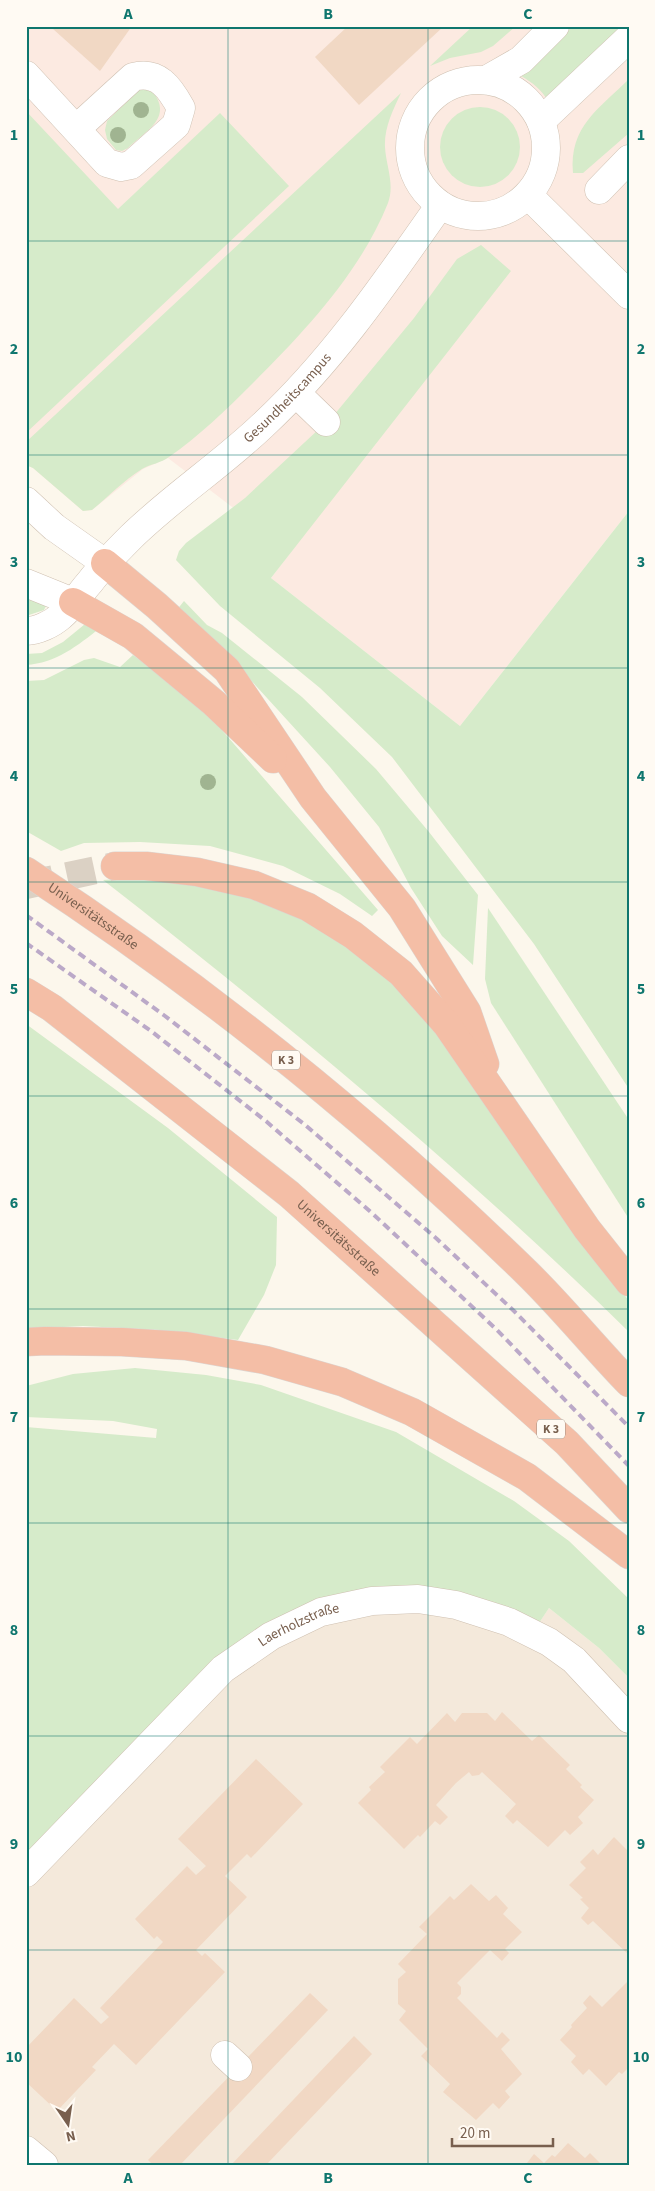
<svg xmlns="http://www.w3.org/2000/svg" width="655" height="2191" font-family="'Source Sans 3',sans-serif">
<style>
.residential{fill:#f4e9db}
.commercial{fill:#fceae1}
.green{fill:#d6ebca}
.building{fill:#f1d8c4}
.lines{fill:none;stroke-linecap:round;stroke-linejoin:round}
.highway-tunnel{stroke:#dbd1c4;stroke-width:28;stroke-dasharray:28 14;stroke-linecap:butt}
.minor-casing{stroke:#cfc0b1;stroke-width:29}
.highway-casing{stroke:#dcd5d1;stroke-width:29}
.minor{stroke:#fff;stroke-width:28}
.highway{stroke:#f4bea6;stroke-width:28}
.rail{stroke:#bba9c8;stroke-width:4;stroke-dasharray:8 5;stroke-linecap:butt}
.tree{fill:#a0b491}
.grid{fill:none;stroke:#0f766e;stroke-width:1;stroke-opacity:0.55}
.labels{text-anchor:middle;dominant-baseline:central;stroke-width:4.5;stroke-linejoin:round;paint-order:stroke}
.shield{fill:#fffaf3;stroke:#a08e80;stroke-width:1}
.shield-label{font-size:12px;font-weight:bold;fill:#785f4e}
.street-label{font-size:14px;fill:#785f4e;stroke:#fffaf3}
.neatline{fill:none;stroke:#0f766e;stroke-width:2}
.grid-label{font-size:16px;text-anchor:middle;font-weight:bold;fill:#0f766e}
</style>
<rect width="100%" height="100%" fill="#fcf7ec"/>
<path class="residential" d="M318 1603 539 1623 549 1608 599 1648 629 1678V2165H26V1853L211 1662Z"/>
<path class="commercial" d="M26 26H629V511L460 726 271 578 291 552 168 458 143 469 92 510 83 511 33 468 26 465Z"/>
<g class="green">
<path d="M473 26H516L493 46 481 52 450 58 430 66Z"/>
<path d="M573 26H625L548 101C541 89 533 83 521 76Z"/>
<path d="M629 79V133L583 173H573C569 126 599 109 629 79Z"/>
<path d="M150 88C175 117 148 129 128 148L122 151 116 150 107 139 105 130 107 121 139 90Z"/>
<path d="M401 93C393 110 384 128 385 147 386 166 395 184 388 203 360 273 304 332 252 384 226 410 199 436 169 457 161 463 151 464 142 469 124 480 108 497 92 510L83 511 33 468 26 465V442Z"/>
<circle cx="480" cy="147" r="40"/>
<path d="M26 111 118 209 220 113 289 186 26 433Z"/>
<path d="M481 245 511 271 271 578 460 726 629 511V1089L534 944 392 757 320 688 220 606 176 560 179 551 186 543 245 498 334 415 414 318 457 259Z"/>
<path d="M26 595 47 604 44 610 26 616Z"/>
<path d="M184 601 207 625 222 633 302 697 376 769 429 832 478 895 473 965 442 936 411 888 379 827 330 767 247 676 176 611Z"/>
<path d="M90 620 100 628C77 646 56 663 26 665V654L42 653 63 642Z"/>
<path d="M133 655 201 706 378 910 372 916 340 894 283 866 210 846 140 842 84 843 61 851 26 831V681L44 680 84 660 94 658 120 667Z"/>
<path d="M148 877 197 884 247 896 295 915 343 940 391 979 454 1051 539 1179 629 1301V1332C464 1170 285 1022 103 880Z"/>
<path d="M488 908 629 1120V1219L491 1003 485 979Z"/>
<path d="M26 1024 168 1128 277 1217 276 1265 264 1295 238 1340 160 1330 83 1326 26 1329Z"/>
<path d="M135 1368 206 1375 261 1385 396 1432 514 1501 569 1541 629 1599V1678L599 1648 549 1608 539 1623 415 1591 211 1662 26 1853V1427L156 1438 157 1429 113 1421 26 1417V1386L73 1374Z"/>
</g>
<g class="building">
<path d="M56 26H132L100 71 53 29Z"/>
<path d="M348 26H444L359 105 315 57Z"/>
<path d="M502 1712 532 1741 539 1735 570 1765 566 1769 582 1785 580 1787 594 1800 578 1817 583 1823 570 1835 565 1830 548 1847 517 1820 513 1824 505 1816 516 1804 482 1772 479 1775 472 1776 469 1772 456 1783 436 1805 448 1817 440 1825 435 1821 420 1837 418 1835 404 1849 358 1803 371 1790 369 1787 385 1772 380 1767 410 1737 417 1744 447 1713 455 1722 462 1713H487L495 1721Z"/>
<path d="M256 1759 303 1804 251 1858 247 1854 225 1876 247 1897 196 1950 202 1956 205 1953 225 1972 136 2065 114 2044 92 2067 96 2070 57 2111 26 2082V2048L74 1998 101 2024 109 2017 100 2008 163 1942 157 1936 154 1939 135 1919 187 1866 196 1875 206 1866 178 1839Z"/>
<path d="M614 1837 629 1852V1955L593 1921 588 1925 581 1918 589 1908 580 1899 583 1898 569 1885 586 1868 580 1862 593 1849 598 1855Z"/>
<path d="M471 1884 489 1901 496 1895 508 1908 503 1914 522 1932 505 1949 509 1953 502 1961 490 1950 457 1983 461 1987V1994L457 1998 497 2038 502 2032 510 2040 501 2049 522 2074 505 2091 510 2097 499 2109 493 2103 476 2120 443 2092 450 2084 421 2056 428 2049 399 2020 406 2011 398 2004V1979L406 1972 398 1964 427 1934 419 1927 450 1896 454 1900Z"/>
<path d="M629 1980V2067L622 2074 619 2072 606 2086 589 2069 583 2075 571 2062 576 2056 560 2040 572 2027 571 2025 587 2008 583 2003 590 1995 602 2007Z"/>
<path d="M310 1993 328 2010 180 2165H153L148 2160Z"/>
<path d="M354 2036 372 2054 266 2165H231Z"/>
<path d="M568 2143 585 2158 590 2153 602 2165H529L527 2163 534 2154 544 2163 552 2155 555 2157Z"/>
</g>
<g class="lines">
<path class="highway-tunnel" d="M26 885 115 866"/>
<g class="minor-casing">
<g id="minor">
<path d="M26 75 107 163 121 167 131 165 176 125 181 108C170 88 158 70 133 77L76 129"/>
<path d="M486 80 521 60 555 26"/>
<circle cx="478" cy="148" r="68"/>
<path d="M541 121 629 38"/>
<path d="M599 190 629 159"/>
<path d="M528 195 629 295"/>
<path d="M296 393 326 422"/>
<path d="M26 501 54 527 105 563"/>
<path d="M26 583 73 602"/>
<path id="s1" d="M26 631C37 631 52 624 61 616 72 607 80 593 90 582 102 566 116 552 131 537 172 497 221 465 263 425 332 361 386 282 440 205"/>
<path id="s2" d="M26 1873 223 1669 271 1636 321 1612 372 1601 418 1599 456 1605 509 1622 549 1642 574 1660 629 1719"/>
<path d="M225 2055 238 2067"/>
<path d="M26 2150 44 2165"/>
</g>
</g>
<g class="highway-casing">
<g id="highway">
<path d="M105 563 157 606 227 670 313 798 402 908 467 1012 485 1064"/>
<path d="M73 602 133 636 214 703 273 759"/>
<path d="M115 866H146L197 872 254 885 308 907 353 935 401 973 447 1025 587 1229 629 1282"/>
<path id="s3" d="M26 871C205 988 373 1123 526 1272 562 1307 594 1347 629 1383"/>
<path id="s4" d="M26 992 52 1008 289 1194 567 1443 629 1509"/>
<path d="M26 1342 45 1341 122 1342 186 1346 265 1360 342 1382 412 1412 527 1477 629 1555"/>
</g>
</g>
<use href="#minor" class="minor"/>
<use href="#highway" class="highway"/>
<g class="rail">
<path d="M26 915 165 1016 304 1124 437 1239 514 1311 629 1427"/>
<path d="M26 943 151 1031 267 1122 373 1214 496 1329 629 1466"/>
</g>
</g>
<g class="tree">
<circle cx="141" cy="110" r="8"/>
<circle cx="118" cy="135" r="8"/>
<circle cx="208" cy="782" r="8"/>
</g>
<path class="grid" d="M228 26V2165M428 26V2165M26 241H629M26 455H629M26 668H629M26 882H629M26 1096H629M26 1309H629M26 1523H629M26 1736H629M26 1950H629"/>
<g class="labels">
<g class="shield">
<rect x="272" y="1050.5" width="28" height="19" rx="4"/>
<rect x="537" y="1419.5" width="28" height="19" rx="4"/>
</g>
<g class="shield-label">
<text x="286" y="1060">K 3</text>
<text x="551" y="1429">K 3</text>
</g>
<g class="street-label">
<text stroke="none"><textPath href="#s1" startOffset="354">Gesundheitscampus</textPath></text>
<text stroke="none"><textPath href="#s3" startOffset="81">Universitätsstraße</textPath></text>
<text stroke="none"><textPath href="#s4" startOffset="398">Universitätsstraße</textPath></text>
<text stroke="none"><textPath href="#s2" startOffset="372">Laerholzstraße</textPath></text>
</g>
</g>
<rect width="655" height="2191" fill="none" stroke="#fffaf3" stroke-width="55"/>
<g transform="translate(68 2124) rotate(167)" stroke="#fffaf3" stroke-width="4" paint-order="stroke">
<path d="M0-4L9 19L0 12L-9 19Z" fill="#785f4e"/>
<text y="-8" font-size="14" font-weight="bold" text-anchor="middle" fill="#785f4e">N</text>
</g>
<path d="M452 2138v8h101v-8" fill="none" stroke="#785f4e" stroke-width="2.5"/>
<text x="460" y="2138" font-size="15" fill="#785f4e" stroke="#fffaf3" stroke-width="4" paint-order="stroke">20 m</text>
<rect x="28" y="28" width="600" height="2136" class="neatline"/>
<g class="grid-label">
<text x="128" y="19">A</text>
<text x="328" y="19">B</text>
<text x="528" y="19">C</text>
<text x="14" y="140">1</text>
<text x="641" y="140">1</text>
<text x="14" y="354">2</text>
<text x="641" y="354">2</text>
<text x="14" y="567">3</text>
<text x="641" y="567">3</text>
<text x="14" y="781">4</text>
<text x="641" y="781">4</text>
<text x="14" y="994">5</text>
<text x="641" y="994">5</text>
<text x="14" y="1208">6</text>
<text x="641" y="1208">6</text>
<text x="14" y="1422">7</text>
<text x="641" y="1422">7</text>
<text x="14" y="1635">8</text>
<text x="641" y="1635">8</text>
<text x="14" y="1849">9</text>
<text x="641" y="1849">9</text>
<text x="14" y="2062">10</text>
<text x="641" y="2062">10</text>
<text x="128" y="2183">A</text>
<text x="328" y="2183">B</text>
<text x="528" y="2183">C</text>
</g>
</svg>
